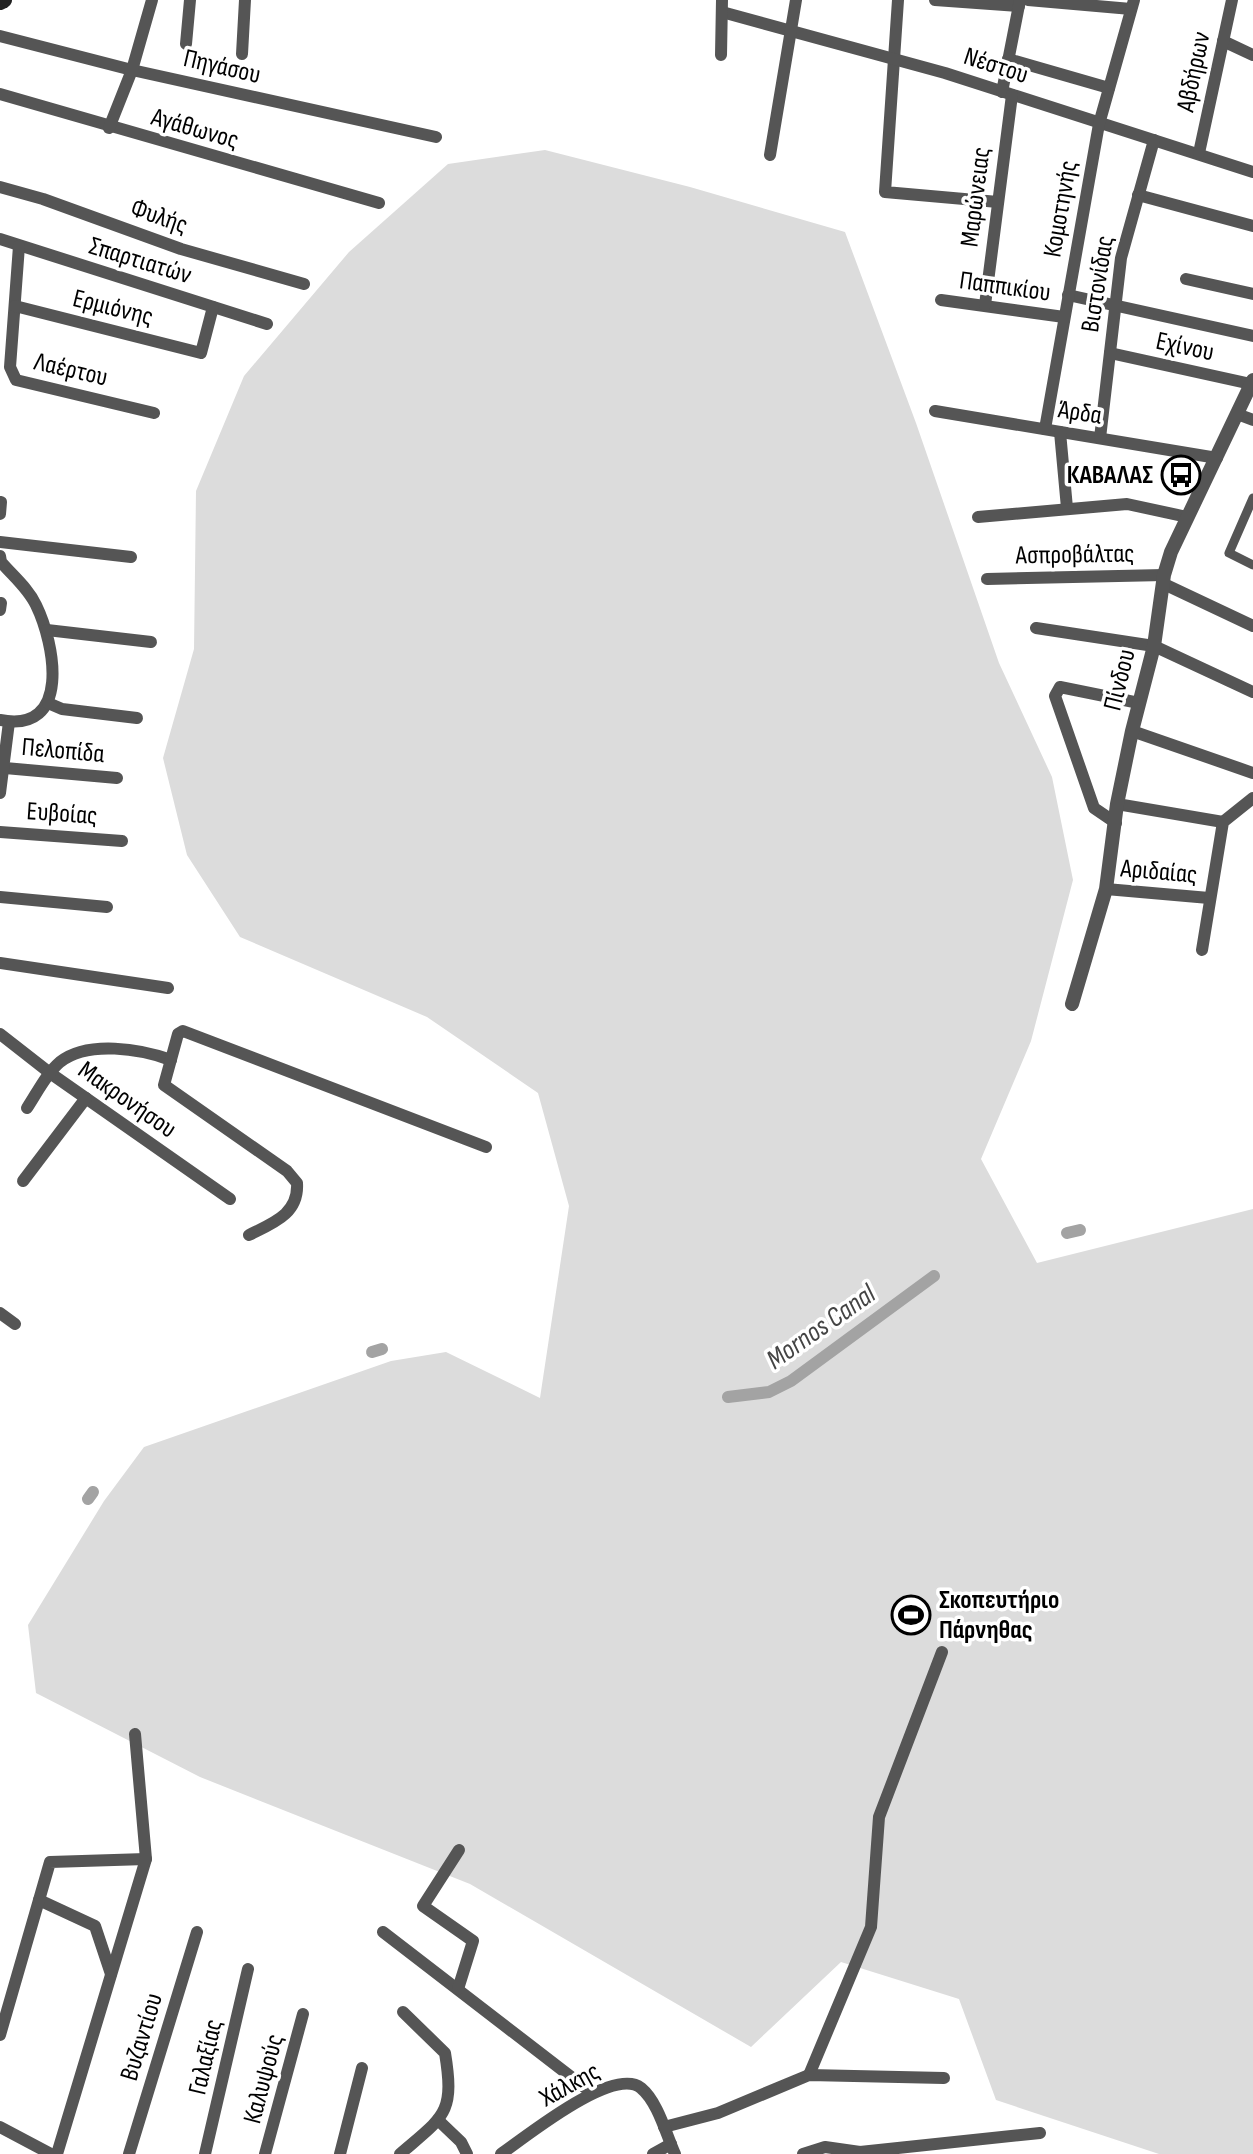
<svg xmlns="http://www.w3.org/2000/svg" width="1253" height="2154" font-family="'Sofia Sans Condensed',sans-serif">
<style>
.green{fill:#dcdcdc}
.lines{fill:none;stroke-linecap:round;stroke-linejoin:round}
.canal{stroke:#a3a3a3;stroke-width:12}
.pedestrian{stroke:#555;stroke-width:9}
.minor{stroke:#555;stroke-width:12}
.tertiary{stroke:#555;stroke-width:14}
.secondary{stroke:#222;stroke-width:16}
.labels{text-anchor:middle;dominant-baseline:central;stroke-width:7;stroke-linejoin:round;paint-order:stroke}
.street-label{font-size:26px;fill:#000;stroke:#fff}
.poi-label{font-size:26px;font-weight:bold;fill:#000;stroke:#fff;text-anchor:end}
.water-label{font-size:28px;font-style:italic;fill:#444;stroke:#fff}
</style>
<rect width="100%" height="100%" fill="#fff"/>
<path class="green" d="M545 150 690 187 845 232 916 423 999 663 1052 777 1073 880 1031 1041 981 1159 1037 1263 1253 1209V2154H1159L996 2100 959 1999 841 1962 751 2047 470 1884 200 1777 36 1693 28 1625 104 1501 144 1447 391 1361 446 1352 540 1398 569 1206 538 1093 427 1017 240 937 187 855 163 758 194 649 196 491 244 376 349 252 448 164Z"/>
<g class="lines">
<g class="canal">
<path d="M1067 1233 1080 1230"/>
<path d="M372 1352 382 1349"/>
<path d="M728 1397 769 1392 791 1381 934 1276"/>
<path d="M88 1499 93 1492"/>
</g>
<path class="pedestrian" d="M1253 498 1229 553 1253 565"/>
<g class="minor">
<path d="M898 0 885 192 998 202"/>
<path d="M935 0 1019 6"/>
<path d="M1028 0 1131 9"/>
<path d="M722 12 945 73 1253 172"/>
<path d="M0 36 132 70 436 137"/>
<path d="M1223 41 1253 55"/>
<path d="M186 44 190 0"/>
<path d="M242 54 245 0"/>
<path d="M721 55 722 0"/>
<path d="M1008 59 1109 88"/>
<path d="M1002 92 1020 0"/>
<path d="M0 94 379 203"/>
<path d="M109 128 132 70 152 0"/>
<path d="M1199 153 1232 0"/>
<path d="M770 155 796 0"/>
<path d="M0 187 43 199 181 249 304 284"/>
<path d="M1138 195 1253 226"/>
<path d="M0 239 267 324"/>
<path d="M19 246 10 367 16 380 154 413"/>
<path d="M1186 279 1253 294"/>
<path d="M1068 295 1253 336"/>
<path d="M941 300 1064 317"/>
<path d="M985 305 1012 95"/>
<path d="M15 306 201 353 213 307"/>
<path d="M1110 353 1251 384"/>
<path d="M935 411 1217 458"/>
<path d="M1237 414 1253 420"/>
<path d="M1045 429 1099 124 1134 0"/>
<path d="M1060 432 1067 508"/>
<path d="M1100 438 1121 258 1154 140"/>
<path d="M0 514 1 502"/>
<path d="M978 517 1127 504 1187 517"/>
<path d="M0 542 131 557"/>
<path d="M0 556 1 562C13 576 28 588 36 605 55 644 72 734 0 720"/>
<path d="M987 579 1164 575"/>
<path d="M1164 584 1253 626"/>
<path d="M0 610 1 603"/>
<path d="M1036 628 1154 646 1253 692"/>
<path d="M47 630 151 642"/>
<path d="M48 703 62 709 137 718"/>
<path d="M1132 731 1253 773"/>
<path d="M5 768 117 778"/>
<path d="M0 793 9 722"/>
<path d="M1117 804 1223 822"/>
<path d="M1116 823 1094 808 1055 696 1060 687 1139 703"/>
<path d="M0 832 122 841"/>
<path d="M1106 889 1209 898"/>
<path d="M0 897 107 907"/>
<path d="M1202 950 1223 822 1253 798"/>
<path d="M0 963 168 988"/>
<path d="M0 1034 50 1073 230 1199"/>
<path d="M27 1108C37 1093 46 1074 60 1062 88 1040 141 1049 171 1060"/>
<path d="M23 1181 86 1098"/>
<path d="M249 1235C273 1223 299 1214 297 1183L287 1171 164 1085 178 1034 183 1031 486 1147"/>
<path d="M0 1313 15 1324"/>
<path d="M39 1900 95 1926 111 1974"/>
<path d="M383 1932 592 2093"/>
<path d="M458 1989 473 1941 423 1906 459 1850"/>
<path d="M0 2035 50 1862 146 1859"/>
<path d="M809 2075 871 1927 879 1817 942 1652"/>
<path d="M438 2120 461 2142 467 2154"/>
<path d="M0 2127 51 2154"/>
<path d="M664 2127 718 2113 809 2075 944 2078"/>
<path d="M57 2154 146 1859 135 1734"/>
<path d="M129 2154 197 1932"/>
<path d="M205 2154 248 1969"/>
<path d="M265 2154 303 2014"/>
<path d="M340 2154 362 2068"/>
<path d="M400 2154C444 2116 455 2114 445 2053L403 2012"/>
<path d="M501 2154C527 2136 613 2066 641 2088 658 2102 666 2134 675 2154"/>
<path d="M653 2154 671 2144"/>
<path d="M803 2154 825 2147 860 2152 1040 2133"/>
</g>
<path class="tertiary" d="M1072 1004 1106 889 1117 804 1132 731 1154 646 1164 575 1171 552 1253 380"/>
<path class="secondary" d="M0 2 4 0"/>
</g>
<defs>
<g id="bus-ring" transform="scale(2)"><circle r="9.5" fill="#fff" stroke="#000" stroke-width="1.5"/><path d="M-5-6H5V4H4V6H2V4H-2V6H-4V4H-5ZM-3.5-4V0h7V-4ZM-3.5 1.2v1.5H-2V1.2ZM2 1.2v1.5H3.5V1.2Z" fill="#000"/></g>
<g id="stadium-ring" transform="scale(2)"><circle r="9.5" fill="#fff" stroke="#000" stroke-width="1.5"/><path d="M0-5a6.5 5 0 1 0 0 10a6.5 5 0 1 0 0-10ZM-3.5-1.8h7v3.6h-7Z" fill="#000"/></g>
</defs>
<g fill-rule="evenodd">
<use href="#bus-ring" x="1181" y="475"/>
<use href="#stadium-ring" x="911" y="1615"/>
</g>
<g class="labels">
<g class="street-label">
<text transform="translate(996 66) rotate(18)">Νέστου</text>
<text transform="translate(222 67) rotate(13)">Πηγάσου</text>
<text transform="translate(1194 72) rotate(-78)">Αβδήρων</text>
<text transform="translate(195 129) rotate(16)">Αγάθωνος</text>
<text transform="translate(976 197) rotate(-83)">Μαρώνειας</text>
<text transform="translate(1061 209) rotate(-80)">Κομοτηνής</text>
<text transform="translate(159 217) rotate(19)">Φυλής</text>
<text transform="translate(140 261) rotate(17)">Σπαρτιατών</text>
<text transform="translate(1098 284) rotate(-81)">Βιστονίδας</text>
<text transform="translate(1005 287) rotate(8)">Παππικίου</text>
<text transform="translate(113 308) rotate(14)">Ερμιόνης</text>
<text transform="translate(1185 347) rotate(12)">Εχίνου</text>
<text transform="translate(71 370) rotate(13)">Λαέρτου</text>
<text transform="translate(1080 413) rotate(9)">Άρδα</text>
<text transform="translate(1075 555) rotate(-1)">Ασπροβάλτας</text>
<text transform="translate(1120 680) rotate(-76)">Πίνδου</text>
<text transform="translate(63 751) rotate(5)">Πελοπίδα</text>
<text transform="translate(62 814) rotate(4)">Ευβοίας</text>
<text transform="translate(1159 872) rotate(5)">Αριδαίας</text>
<text transform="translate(127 1100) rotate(35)">Μακρονήσου</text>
<text transform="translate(142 2037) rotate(-73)">Βυζαντίου</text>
<text transform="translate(206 2057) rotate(-77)">Γαλαξίας</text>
<text transform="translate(264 2079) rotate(-75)">Καλυψούς</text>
<text transform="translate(570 2085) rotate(-29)">Χάλκης</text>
</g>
<g class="poi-label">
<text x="1153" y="475">ΚΑΒΑΛΑΣ</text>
<text x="939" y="1600" text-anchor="start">Σκοπευτήριο<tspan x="939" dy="30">Πάρνηθας</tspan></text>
</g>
<g class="water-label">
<text transform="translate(821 1327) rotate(-35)">Mornos Canal</text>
</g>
</g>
</svg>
